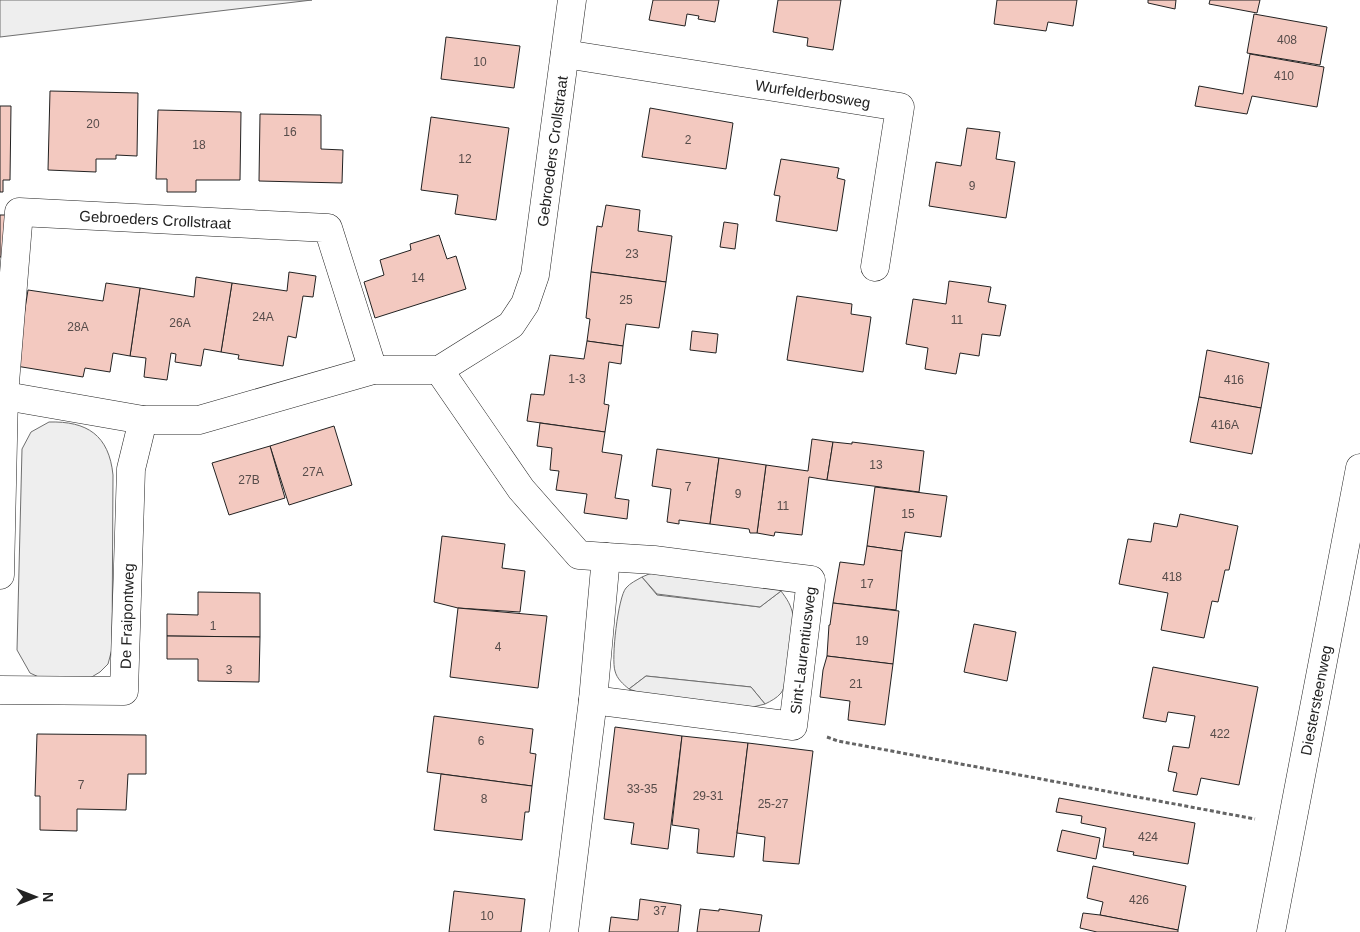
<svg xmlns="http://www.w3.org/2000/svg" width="1360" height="932" font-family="Arial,sans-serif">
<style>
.green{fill:#eee;stroke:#6f6f6f}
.parking{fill:#ededed;stroke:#6f6f6f}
.building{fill:#f3c9c0;stroke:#222}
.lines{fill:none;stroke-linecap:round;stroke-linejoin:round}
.minor-casing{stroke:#222;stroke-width:29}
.secondary-casing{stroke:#222;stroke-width:29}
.path{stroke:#646464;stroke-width:3;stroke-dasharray:4 2.5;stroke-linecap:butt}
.minor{stroke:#fff;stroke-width:28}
.secondary{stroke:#fff;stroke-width:28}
.labels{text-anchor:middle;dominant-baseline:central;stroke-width:4;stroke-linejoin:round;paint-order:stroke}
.number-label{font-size:12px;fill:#564c4a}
.street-label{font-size:15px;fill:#222;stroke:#fff}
</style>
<rect width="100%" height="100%" fill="#fff"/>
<g class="green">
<path d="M0 0H312L0 37Z"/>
<path d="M49 422C87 421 109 435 113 475L112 649 108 664 100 672 90 678 43 679 30 673 17 650 22 449 31 432Z"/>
<path d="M642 577 657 595 760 607 781 591C787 599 791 605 793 615 795 628 789 683 781 693 777 698 771 701 765 704L751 687 646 676 629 689C623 684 617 679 615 671 611 659 618 597 626 588 630 583 637 580 642 577Z"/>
</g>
<g class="parking">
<path d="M659 572 777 588 781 591 760 607 657 594 642 577 649 574Z"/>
<path d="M646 676 751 687 765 704 753 707 643 694 629 689Z"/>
</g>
<g class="building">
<path d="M653 0H719L715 22 698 19 699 16 687 14 685 26 649 20Z"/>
<path d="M778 0H841L833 50 807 46 808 38 773 32Z"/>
<path d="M997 0H1077L1073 26 1048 22 1046 31 994 24Z"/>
<path d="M1148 0H1176L1175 9 1148 3Z"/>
<path d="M1210 0H1260L1257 13 1209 4Z"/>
<path d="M1254 14 1327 27 1320 65 1247 53Z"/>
<path d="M446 37 520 46 514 88 441 79Z"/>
<path d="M1250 54 1324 67 1317 107 1252 96 1247 114 1195 106 1199 86 1243 94Z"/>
<path d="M50 91 138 93 137 156 116 155V159H96V172L48 170Z"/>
<path d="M0 106H11L10 180H3V192H0Z"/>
<path d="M650 108 733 123 726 169 642 157Z"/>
<path d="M158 110 241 112 240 180H196V192H167V179H156Z"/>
<path d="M260 114 321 115V149L343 150 342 183 259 181Z"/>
<path d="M431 117 509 128 496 220 455 214 458 195 421 190Z"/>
<path d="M967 128 1000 132 996 159 1015 162 1006 218 929 206 936 162 961 166Z"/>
<path d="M781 159 839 168 837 178 845 180 837 231 776 221 780 196 774 195Z"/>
<path d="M606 205 640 210 638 231 672 236 666 282 591 272 597 226 602 227Z"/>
<path d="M0 215H8L4 257H0Z"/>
<path d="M724 222 738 224 735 249 720 247Z"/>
<path d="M439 235 447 259 456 256 466 289 375 318 364 282 384 275 380 260 411 250 410 244Z"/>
<path d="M289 272 316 276 313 297 303 296 296 338 288 336 283 366 238 359 239 355 221 352 232 283 287 291Z"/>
<path d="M591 272 666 282 659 328 626 324 623 346 587 341 590 319 586 318Z"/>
<path d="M196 277 232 283 221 352 204 349 201 366 175 362 176 354 171 353 167 380 144 377 146 358 130 356 140 288 194 297Z"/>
<path d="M949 281 991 287 988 302 1006 305 1000 336 982 334 979 356 960 353 956 374 925 369 928 348 906 344 913 299 946 304Z"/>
<path d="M106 283 140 288 130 356 113 353 110 372 85 368 83 377 16 366 28 290 103 301Z"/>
<path d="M797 296 852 304 851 314 871 317 863 372 787 360Z"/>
<path d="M692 331 718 334 716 353 690 350Z"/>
<path d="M587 341 623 346 621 364 609 362 604 404 609 405 605 432 527 421 531 394 544 395 550 355 584 359Z"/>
<path d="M1207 350 1269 363 1261 408 1199 397Z"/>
<path d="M1199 397 1261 408 1252 454 1190 442Z"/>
<path d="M540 423 605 432 602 452 622 455 615 498 629 500 627 519 584 513 587 494 556 490 559 471 550 470 552 448 537 446Z"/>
<path d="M334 426 352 485 289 505 270 446Z"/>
<path d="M812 439 833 442 827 480 809 477 802 535 775 532 774 536 757 533 766 465 808 471Z"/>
<path d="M833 442 852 444V442L924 451 919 492 827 480Z"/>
<path d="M270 446 285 498 229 515 212 463Z"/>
<path d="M657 449 719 458 710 524 679 520V524L667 522 671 489 652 486Z"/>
<path d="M719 458 766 465 757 533H750L749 529 710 524Z"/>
<path d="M875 487 947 496 941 537 905 532 902 551 867 546Z"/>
<path d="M1180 514 1238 526 1229 570H1225L1218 602 1212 601 1204 638 1161 630 1168 593 1119 584 1128 539 1151 542 1154 523 1177 527Z"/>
<path d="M442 536 505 544 502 568 525 571 520 612 458 608 434 602Z"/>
<path d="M867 546 902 551 896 610 833 603 840 562 864 565Z"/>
<path d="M198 592 260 593V637L167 636V614L198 615Z"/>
<path d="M833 603 899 611 893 664 827 656 829 625H830Z"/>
<path d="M458 608 547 616 538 688 450 677Z"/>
<path d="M974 624 1016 632 1007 681 964 672Z"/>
<path d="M167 636 260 637 259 682 198 681V659H167Z"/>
<path d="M827 656 893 664 885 725 848 720 850 701 820 697 823 670Z"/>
<path d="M1153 667 1258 687 1239 785 1201 778 1197 795 1173 791 1177 773 1168 771 1173 746 1189 748 1195 716 1168 712 1166 722 1143 718Z"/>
<path d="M434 716 533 729 530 753 536 754 532 786 427 772Z"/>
<path d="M615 727 682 736 668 849 631 844 634 823 604 819Z"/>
<path d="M37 734 146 735V774H128L126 810 77 809V831L40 830V796H35Z"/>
<path d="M682 736 748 743 734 857 697 853 699 829 672 825Z"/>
<path d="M748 743 813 751 799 864 763 861 765 837 737 833Z"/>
<path d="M441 774 532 786 529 812H525L522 840 434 830Z"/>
<path d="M1059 798 1195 823 1188 864 1133 855 1134 852 1103 847 1106 828 1081 823 1082 816 1056 812Z"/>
<path d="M1062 830 1100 838 1096 859 1057 851Z"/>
<path d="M1093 866 1186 886 1178 930 1100 915 1103 902 1087 898Z"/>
<path d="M454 891 525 899 521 932H449Z"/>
<path d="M640 899 681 905 678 932H609L611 917 638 920Z"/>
<path d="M700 909 719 911V909L762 915 759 932H697Z"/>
<path d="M1083 913 1100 915 1178 930V932H1097L1080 928Z"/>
</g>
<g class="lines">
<g class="minor-casing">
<g id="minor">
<path id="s1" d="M565 54 900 107 875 267"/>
<path d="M439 370 521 489 579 555 606 557 593 700 564 932"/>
<path id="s2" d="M0 395 143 420H199L373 370H439L511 325 525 304 535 275 572 0"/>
<path id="s3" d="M0 575 4 395 19 212 328 228 373 370"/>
<path id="s4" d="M0 690 124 691 131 469 143 420"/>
<path id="s5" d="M593 700 793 726 811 580 654 560 606 557"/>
</g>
</g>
<g class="secondary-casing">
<g id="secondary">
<path id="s6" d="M1271 932 1360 468"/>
</g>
</g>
<path class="path" d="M827 737 838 741 1255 819"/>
<use href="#minor" class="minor"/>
<use href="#secondary" class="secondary"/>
</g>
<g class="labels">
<g class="number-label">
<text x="1287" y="40">408</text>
<text x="480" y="62">10</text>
<text x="1284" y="76">410</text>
<text x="93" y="124">20</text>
<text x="290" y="132">16</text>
<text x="688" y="140">2</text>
<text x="199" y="145">18</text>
<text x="465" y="159">12</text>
<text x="972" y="186">9</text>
<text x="632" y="254">23</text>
<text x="418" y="278">14</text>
<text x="626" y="300">25</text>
<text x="263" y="317">24A</text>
<text x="957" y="320">11</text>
<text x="180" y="323">26A</text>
<text x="78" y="327">28A</text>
<text x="577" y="379">1-3</text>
<text x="1234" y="380">416</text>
<text x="1225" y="425">416A</text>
<text x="876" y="465">13</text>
<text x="313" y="472">27A</text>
<text x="249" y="480">27B</text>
<text x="688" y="487">7</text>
<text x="738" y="494">9</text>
<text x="783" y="506">11</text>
<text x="908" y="514">15</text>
<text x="1172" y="577">418</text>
<text x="867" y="584">17</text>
<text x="213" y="626">1</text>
<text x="862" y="641">19</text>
<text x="498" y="647">4</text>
<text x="229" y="670">3</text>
<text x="856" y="684">21</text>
<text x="1220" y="734">422</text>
<text x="481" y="741">6</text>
<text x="81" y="785">7</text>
<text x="642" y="789">33-35</text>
<text x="708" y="796">29-31</text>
<text x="484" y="799">8</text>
<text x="773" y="804">25-27</text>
<text x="1148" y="837">424</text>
<text x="1139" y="900">426</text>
<text x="660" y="911">37</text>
<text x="487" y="916">10</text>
</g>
<g class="street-label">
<text stroke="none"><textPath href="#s1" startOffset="251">Wurfelderbosweg</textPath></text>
<text stroke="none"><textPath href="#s2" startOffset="714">Gebroeders Crollstraat</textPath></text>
<text stroke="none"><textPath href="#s3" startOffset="500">Gebroeders Crollstraat</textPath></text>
<text stroke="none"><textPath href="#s4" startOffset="199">De Fraipontweg</textPath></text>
<text stroke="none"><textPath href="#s5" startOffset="278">Sint-Laurentiusweg</textPath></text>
<text stroke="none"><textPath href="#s6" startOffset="236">Diestersteenweg</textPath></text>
</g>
</g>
<g transform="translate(35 897) rotate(90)" stroke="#ffffff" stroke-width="4" paint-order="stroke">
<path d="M0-4L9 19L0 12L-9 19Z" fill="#222222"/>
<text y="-8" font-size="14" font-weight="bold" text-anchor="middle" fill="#222222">N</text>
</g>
</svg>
